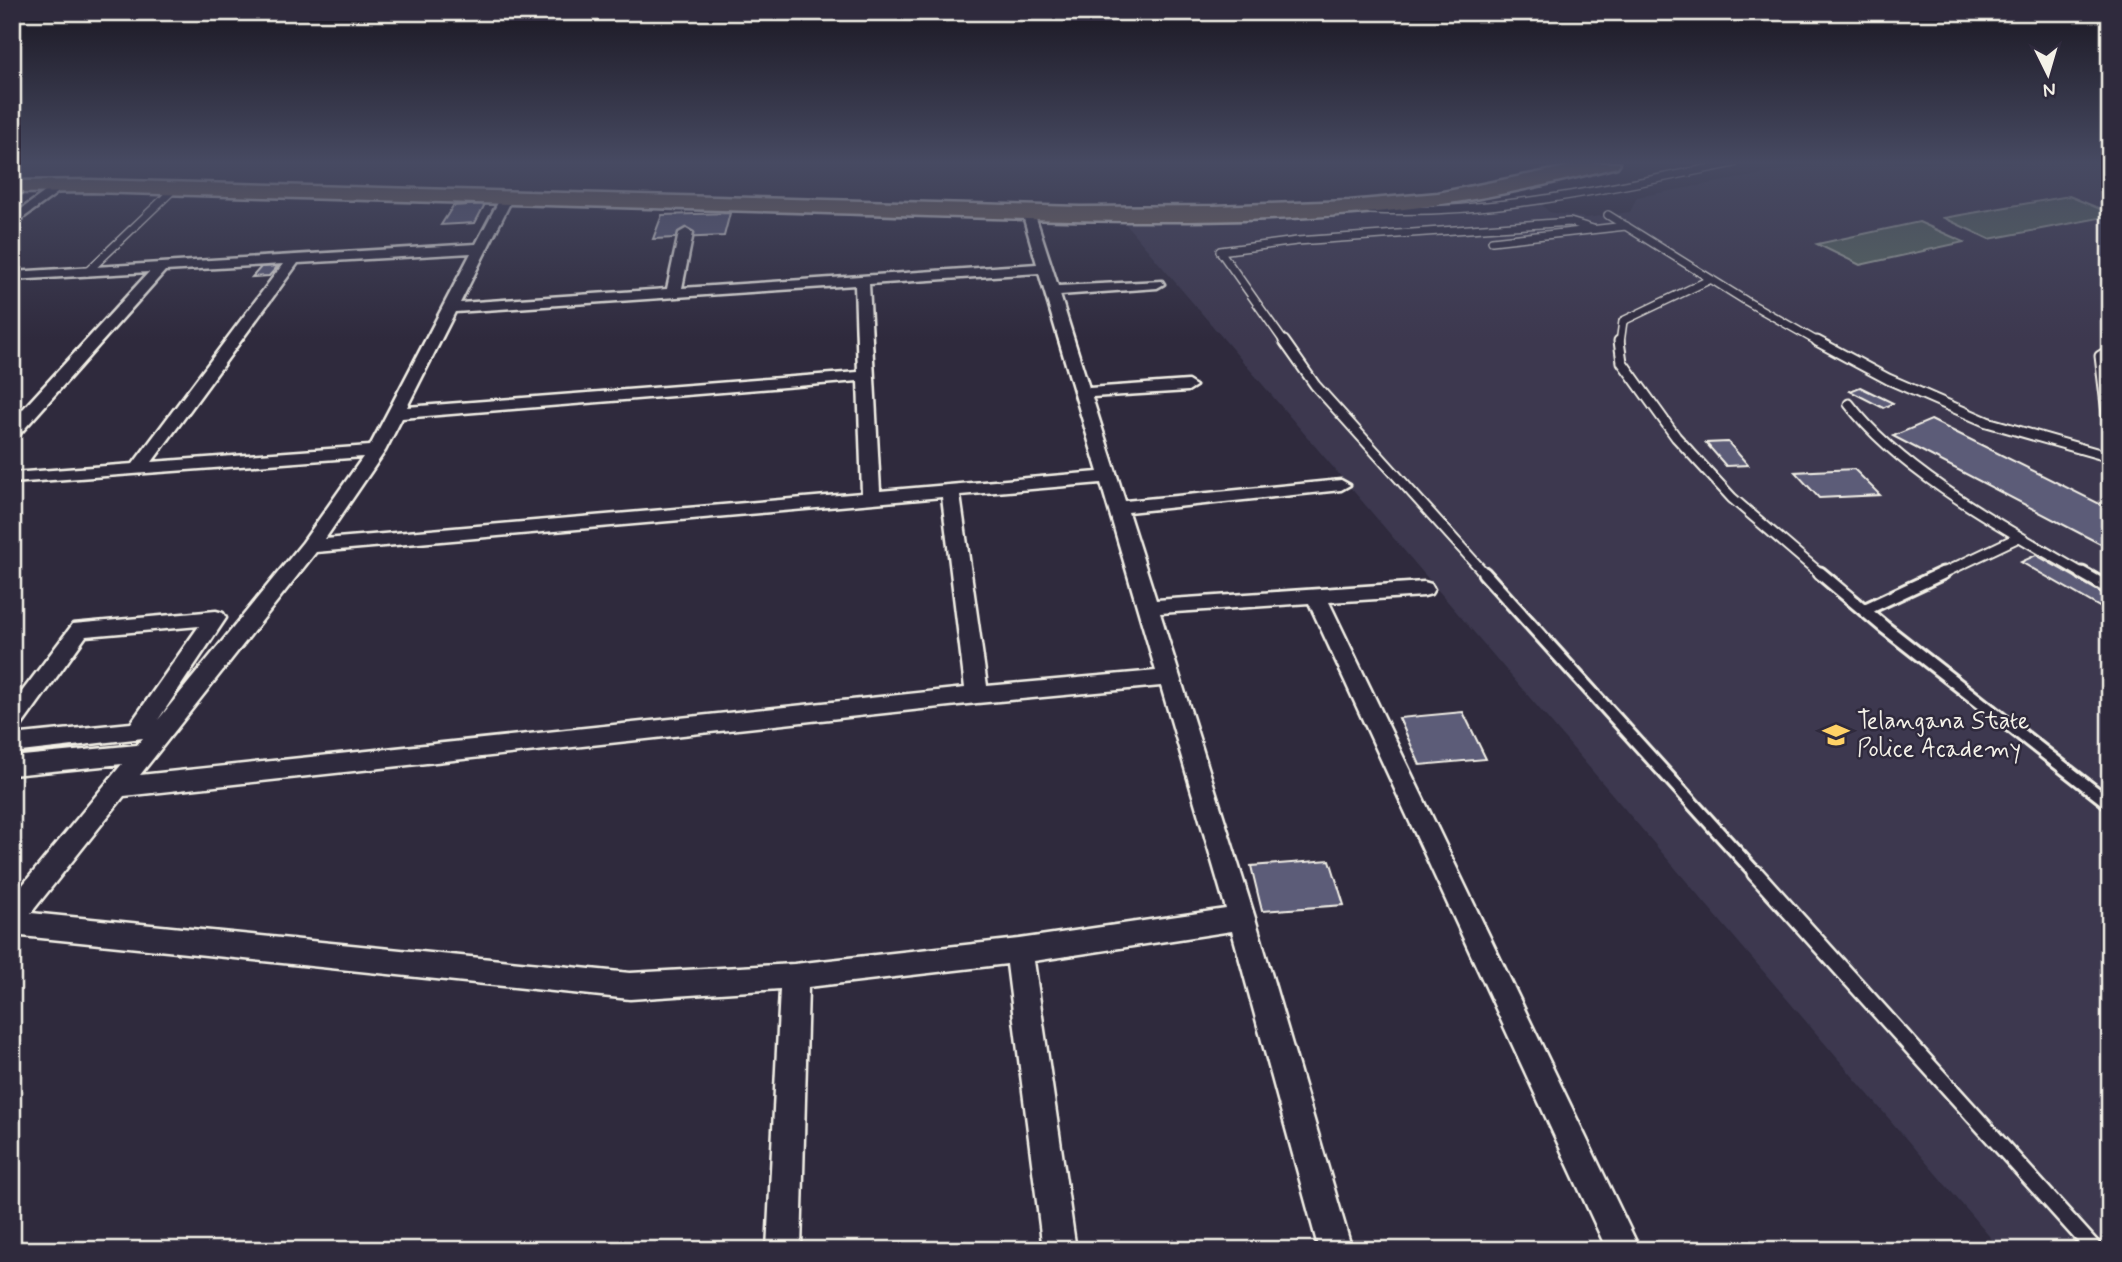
<svg xmlns="http://www.w3.org/2000/svg" width="2122" height="1262" font-family="Mynerve,sans-serif">
<style>
.built{fill:#3c394f}
.green{fill:#59685e;stroke:#a6aca3;stroke-width:2}
.building{fill:#5b5b78;stroke:#f4f1e8;stroke-width:2}
.lines{fill:none;stroke-linecap:round;stroke-linejoin:round}
.service-far3-casing{stroke:#f4f1e8;stroke-width:10}
.service-far2-casing{stroke:#f4f1e8;stroke-width:13}
.service-far1-casing{stroke:#f4f1e8;stroke-width:17}
.service-casing{stroke:#f4f1e8;stroke-width:20}
.minor-casing{stroke:#f4f1e8;stroke-width:5}
.trunk-casing{stroke:#f4f1e8;stroke-width:5}
.service-far3{stroke:#2f2a3d;stroke-width:7}
.service-far2{stroke:#2f2a3d;stroke-width:9}
.service-far1{stroke:#2f2a3d;stroke-width:11}
.service{stroke:#2f2a3d;stroke-width:15}
.minor{fill:#2f2a3d;fill-rule:evenodd}
.trunk{fill:#78695c;fill-rule:evenodd}
.labels{text-anchor:middle;dominant-baseline:central;stroke-width:5;stroke-linejoin:round;paint-order:stroke}
.poi-label{font-size:24px;fill:#f4f1e8;stroke:#2f2a3d;text-anchor:start}
</style>
<rect width="100%" height="100%" fill="#2f2a3d"/>
<filter id="ink" filterUnits="userSpaceOnUse"><feTurbulence type="fractalNoise" baseFrequency=".0143" numOctaves="2"/><feDisplacementMap in="SourceGraphic" scale="14" xChannelSelector="R" yChannelSelector="G"/><feConvolveMatrix kernelMatrix="1 2 1 2 8 2 1 2 1" color-interpolation-filters="sRGB"/></filter>
<g filter="url(#ink)">
<path class="built" d="M1824 163H2110V1250H2001L1123 221 1427 212 1542 205 1549 212 1586 218 1630 212 1637 197Z"/>
<g class="green">
<path d="M2069 196 2110 213V216L1989 239 1944 218Z"/>
<path d="M1919 222 1964 242 1860 265 1817 244Z"/>
</g>
<g class="building">
<path d="M485 204 475 223 441 225 453 206Z"/>
<path d="M730 213 724 236 653 239 662 215Z"/>
<path d="M278 266 269 276 252 277 261 267Z"/>
<path d="M1860 387 1893 403 1883 408 1850 391Z"/>
<path d="M1931 420 2110 509V549L1893 436Z"/>
<path d="M1728 442 1748 465 1726 466 1706 443Z"/>
<path d="M1854 469 1880 495 1819 498 1795 472Z"/>
<path d="M2036 555 2110 597V613L2021 562Z"/>
<path d="M1463 712 1486 759 1420 765 1399 718Z"/>
<path d="M1330 860 1344 905 1262 911 1251 866Z"/>
</g>
<g class="lines">
<g class="service-far3-casing">
<g id="service-far3">
<path d="M1370 210C1495 215 1613 188 1734 163"/>
<path d="M1608 215 1746 301 1820 343"/>
<path d="M1492 241 1626 226"/>
<path d="M87 272 175 188"/>
<path d="M1285 343 1220 251 1297 241 1570 222 1593 229"/>
<path d="M1620 343 1623 321 1709 280"/>
</g>
</g>
<g class="service-far2-casing">
<g id="service-far2">
<path d="M1284 341 1315 385 1486 575"/>
<path d="M1619 341 1622 362 1676 437 1732 498 1822 575"/>
<path d="M1817 341 1888 379 1987 422 2110 457"/>
<path d="M2110 350 2100 356 2110 438"/>
<path d="M1849 404C1901 473 2010 531 2085 575"/>
<path d="M1939 575 2019 537"/>
</g>
</g>
<g class="service-far1-casing">
<g id="service-far1">
<path d="M1484 573 1757 875"/>
<path d="M1820 573 1884 627 2110 804"/>
<path d="M2082 573 2110 589"/>
<path d="M1864 610 1943 573"/>
</g>
</g>
<g class="service-casing">
<path id="service" d="M1755 873 2095 1250"/>
</g>
<g class="minor-casing">
<g id="minor">
<path d="M60 181 64 182V188L12 226V216Z"/>
<path d="M507 193 513 197 460 303 667 289 679 233 686 229 693 233 682 288 1037 264 1022 212 1028 208 1034 212 1058 286 1162 281 1164 284 1157 288 1060 295 1089 388 1188 381 1196 386 1188 391 1092 397 1125 501 1341 480 1350 485 1341 490 1128 512 1156 600 1424 582 1431 584 1434 589 1431 594 1424 596 1329 602 1640 1250H1607L1309 603 1160 613 1255 918 1352 1250H1319L1232 931 1034 961 1076 1250H1043L1007 964 808 987 801 1250H767L780 989 630 999 12 935V898L122 764 12 775V757L137 745 143 738 12 753V735L131 723 199 626 86 636 20 728 12 730V705L73 624 216 611 223 613 226 618 158 720 303 542 363 457 12 483V473L133 464 283 264 165 271 18 436 12 437V421L149 272 12 280V272L476 244 501 197ZM471 253 370 446 152 462 298 263ZM1039 273 1098 472 880 491 869 284ZM855 285 858 372 407 407 455 312ZM858 381 862 493 325 539 385 451 402 418ZM1101 483 1156 671 987 686 960 495ZM942 497 965 688 140 775 316 552ZM1161 686 1226 909 1019 939 794 964 630 973 31 913 124 796 977 703Z"/>
</g>
</g>
<g class="trunk-casing">
<path id="trunk" d="M1586 163H1620L1617 167C1557 182 1497 197 1436 205 1236 232 1031 218 829 213 583 206 337 199 91 192L12 193V181L91 180 1080 207 1214 206 1349 201 1438 193Z"/>
</g>
<use href="#service-far3" class="service-far3"/>
<use href="#service-far2" class="service-far2"/>
<use href="#service-far1" class="service-far1"/>
<use href="#service" class="service"/>
<use href="#minor" class="minor"/>
<use href="#trunk" class="trunk"/>
</g>
</g>
<linearGradient id="sky" x2="0" y2="1"><stop stop-color="#1a1722"/><stop offset="0.48" stop-color="#474a62"/><stop offset="1" stop-color="#474a62" stop-opacity="0"/></linearGradient>
<rect width="2122" height="339" fill="url(#sky)"/>
<defs>
<g id="university-bare" transform="scale(2.1)"><path d="M0-5L7-2L0 1L-7-2ZM-4 1L0 2.5L4 1V4Q0 6-4 4Z" fill="#ffd166" stroke="#2f2a3d" stroke-width="2.5" paint-order="stroke"/></g>
</defs>
<g fill-rule="evenodd">
<use href="#university-bare" x="1836" y="735"/>
</g>
<g class="labels">
<g class="poi-label">
<text x="1857" y="721">Telangana State<tspan x="1857" dy="28">Police Academy</tspan></text>
</g>
</g>
<rect width="2122" height="1262" fill="none" stroke="#2f2a3d" stroke-width="42"/>
<rect x="21" y="21" width="2080" height="1220" fill="none" stroke="#f4f1e8" stroke-width="2.5" filter="url(#ink)"/>
<g transform="translate(2048 74) rotate(175)" stroke="#2f2a3d" stroke-width="5" paint-order="stroke">
<path d="M0-5L12 26L0 18L-12 26Z" fill="#f4f1e8"/>
<text y="-10" font-size="19" font-weight="bold" text-anchor="middle" fill="#f4f1e8">N</text>
</g>
</svg>
